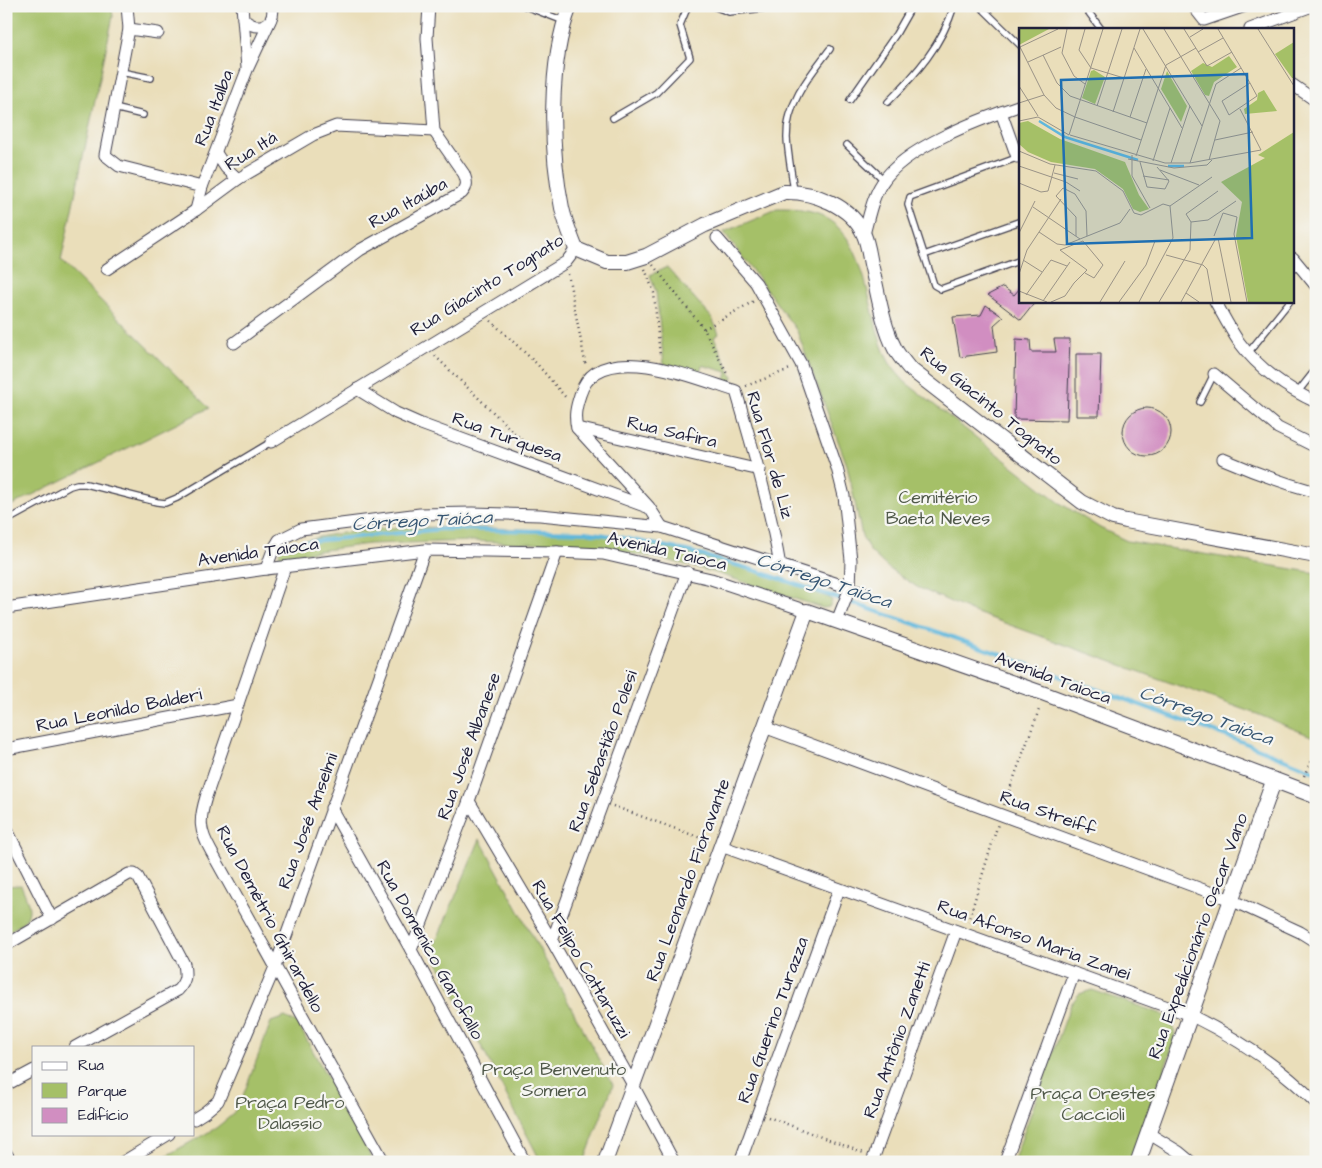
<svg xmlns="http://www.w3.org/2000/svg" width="1322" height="1168" font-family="'Architects Daughter',sans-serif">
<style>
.green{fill:#a5c067;stroke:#647151}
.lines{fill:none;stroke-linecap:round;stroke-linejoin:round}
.stream{stroke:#5fb7dc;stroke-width:4}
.building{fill:#d18ec1}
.service-casing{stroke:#403e4e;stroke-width:8}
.minor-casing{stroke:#403e4e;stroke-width:13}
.tertiary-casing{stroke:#403e4e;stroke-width:16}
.secondary-casing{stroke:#403e4e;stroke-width:17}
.path{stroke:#403e4e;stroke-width:2.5;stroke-dasharray:1 4;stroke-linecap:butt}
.service{stroke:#fff;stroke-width:5.5}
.minor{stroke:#fff;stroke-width:11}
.tertiary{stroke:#fff;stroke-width:14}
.secondary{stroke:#fff;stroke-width:15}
.labels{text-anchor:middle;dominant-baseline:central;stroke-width:4.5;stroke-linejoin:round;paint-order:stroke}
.street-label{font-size:18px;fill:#22223b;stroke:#f6f6f2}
.park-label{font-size:18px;fill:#50594a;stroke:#f6f6f2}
.water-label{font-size:19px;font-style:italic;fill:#375673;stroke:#f6f6f2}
.inset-river{fill:none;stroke:#5fb7dc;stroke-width:2.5}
.inset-road{fill:none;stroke:#9a9387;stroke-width:1}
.view{fill:#1f6fb2;fill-opacity:0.15;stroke:#1f6fb2;stroke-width:2.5}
.inset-edge{fill:none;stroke:#22223b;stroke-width:2.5}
</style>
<rect width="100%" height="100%" fill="#f6f6f2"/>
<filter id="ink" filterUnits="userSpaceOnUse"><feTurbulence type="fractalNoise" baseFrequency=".02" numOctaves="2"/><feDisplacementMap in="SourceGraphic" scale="10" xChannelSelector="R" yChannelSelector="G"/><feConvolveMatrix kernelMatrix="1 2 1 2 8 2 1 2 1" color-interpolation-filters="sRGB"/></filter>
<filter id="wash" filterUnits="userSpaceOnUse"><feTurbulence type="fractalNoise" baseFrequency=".0096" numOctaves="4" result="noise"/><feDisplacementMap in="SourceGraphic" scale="20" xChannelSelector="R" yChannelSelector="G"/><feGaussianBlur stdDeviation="1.12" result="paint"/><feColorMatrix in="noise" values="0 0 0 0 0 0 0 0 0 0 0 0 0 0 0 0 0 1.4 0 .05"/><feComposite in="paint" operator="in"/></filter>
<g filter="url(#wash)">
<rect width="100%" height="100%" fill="#eadeba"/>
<g class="green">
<path d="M6 6H111L113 16 61 261 209 408 6 508Z"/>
<path d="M777 210C788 210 800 210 811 213 870 226 865 313 887 358 891 367 899 375 905 382L1060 503 1100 528 1127 541 1316 573V738L1257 714 971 611 917 587 888 568 870 551 862 536 847 465 797 331 724 232Z"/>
<path d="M667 267 712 318 719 334 714 337 733 378 730 382 725 381 727 372 702 365 699 374 664 364 656 292 650 275Z"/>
<path d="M401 527C477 528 554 527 629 539 698 550 765 573 830 598L832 601 829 607 823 608 713 572 663 559 599 548 547 544 473 541 369 544 281 556 279 555 280 549C317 533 361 531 401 527Z"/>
<path d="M480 839 613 1085 584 1162H541L432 951Z"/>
<path d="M21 885C33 913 34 917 6 933V886Z"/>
<path d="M1092 990 1162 1014C1173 1020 1175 1028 1175 1040L1131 1162H1013L1071 1004 1079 994Z"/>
<path d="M285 1017 298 1024 374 1162H155L216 1128 232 1115 241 1101 271 1022Z"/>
</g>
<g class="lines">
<path class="stream" d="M301 542 443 529 586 532 619 537 687 551 757 571 941 633 1240 741 1316 772"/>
</g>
<g id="blocks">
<g class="building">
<path d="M1003 287 1014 295 1021 287V301H1036L1021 320 988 295Z"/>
<path d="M986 305 1003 317 994 325 997 352 960 357 953 317 981 315Z"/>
<path d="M1016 339 1030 340 1031 352H1056L1054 339H1070L1067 420 1014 419Z"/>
<path d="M1076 354H1101L1099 416H1076Z"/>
<circle cx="1147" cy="432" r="24"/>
</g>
</g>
</g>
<g filter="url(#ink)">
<use href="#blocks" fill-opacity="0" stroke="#403e4e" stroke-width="1"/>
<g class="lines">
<g class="service-casing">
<g id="service">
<path d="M525 6 564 21"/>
<path d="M713 6 729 12 784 6"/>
<path d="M980 6 1021 46"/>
<path d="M1084 6 1101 29"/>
<path d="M121 72 151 78"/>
<path d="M850 100 896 34 912 6"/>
<path d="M888 102C916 74 942 45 954 6"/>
<path d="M114 108 143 115"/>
<path d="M613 118 656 93 690 58 680 25 688 6"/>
<path d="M847 145 884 180"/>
<path d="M1019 157 910 197 908 205 934 285 941 289 1021 260"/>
<path d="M794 192C792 174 788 156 787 138 786 103 810 75 830 49"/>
<path d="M924 255 1021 221"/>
<path d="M1248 353 1290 301"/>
<path d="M1297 393 1316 369"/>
<path d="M1200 402 1214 374"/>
<path d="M6 521 70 486 77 484H86L157 502 165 503 177 498 271 442"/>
</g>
</g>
<g class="minor-casing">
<g id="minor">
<path d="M127 6 129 29 105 155 119 166 202 187"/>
<path d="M242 6 243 18C254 33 277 26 272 6"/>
<path d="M1193 6 1204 20 1245 6"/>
<path d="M243 18 247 68"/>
<path d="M129 29 158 33"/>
<path d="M1250 29 1312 6"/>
<path d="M1293 85 1316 101"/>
<path d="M1001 112 1017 157"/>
<path d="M216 153 226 168 238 179"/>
<path d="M196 210 202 187 247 70 270 21"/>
<path d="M864 234C869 217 872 198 882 183 904 147 981 119 1021 105"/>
<path d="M717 238 756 283 801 364 837 468 844 496 851 560 850 588 837 621"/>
<path d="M1293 258 1316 286"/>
<path d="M107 269 196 210 238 179 313 135 336 126 434 131"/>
<path d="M1215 301C1223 315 1230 329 1239 342 1258 368 1287 389 1316 402"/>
<path d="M234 343 360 250 462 193C468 186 467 182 464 174L434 131 427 38 429 6"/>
<path d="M1214 374 1278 428 1316 447"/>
<path d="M357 389 396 413 421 424 647 507"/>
<path d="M577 428 760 470"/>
<path d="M271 442 566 262 576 249"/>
<path d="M1223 459C1253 472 1283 483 1316 492"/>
<path d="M662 527 649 507 577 428C574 416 576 407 580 395 597 336 697 379 736 391 753 449 770 506 780 566"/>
<path d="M285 567 206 797C199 820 199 830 211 851L384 1162"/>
<path d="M266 569 273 550 279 540 301 529 420 514 472 513 540 515 662 527 866 593"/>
<path d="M6 608 266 569 425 550 557 552 603 554 711 579 807 611"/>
<path d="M764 727 1231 900 1300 932 1316 942"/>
<path d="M6 749 238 705"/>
<path d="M469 801 552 941 633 1085 674 1162"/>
<path d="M331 808 411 950 525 1162"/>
<path d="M6 828 52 919"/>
<path d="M721 846 1190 1015C1237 1038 1279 1065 1316 1103"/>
<path d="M552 941 687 572"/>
<path d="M6 945 129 874H134L138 877 184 964C186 975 186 981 178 990L75 1047"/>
<path d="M411 950 469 801 557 552"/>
<path d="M6 1085 34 1070"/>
<path d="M194 1119 205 1112 218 1101 275 967 425 550"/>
<path d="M1148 1133 1179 1152 1191 1162"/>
<path d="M6 1153 11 1162"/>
<path d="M123 1162 169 1134"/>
<path d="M740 1162 839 889"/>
<path d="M872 1162 956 931"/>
<path d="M1005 1162 1074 973"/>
</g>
</g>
<g class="tertiary-casing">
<g id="tertiary">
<path d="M570 6C548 63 550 149 562 208 565 222 571 236 576 249L607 262H627L646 256 705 225 784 192C813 191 852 206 864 235 868 244 869 255 871 264 878 292 882 324 895 349 899 356 904 362 909 368L1082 502 1113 518 1126 521 1316 556"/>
<path d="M605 1162 807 611 1045 694 1274 780"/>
</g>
</g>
<g class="secondary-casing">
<path id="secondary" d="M1138 1162 1274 780 1316 796"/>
</g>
<g class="path">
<path d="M653 265 704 329 728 376"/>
<path d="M645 269 654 293 660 357"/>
<path d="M568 274 586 367"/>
<path d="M491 321 537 364 567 399"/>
<path d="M704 329 754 301"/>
<path d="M435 356 527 445 530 451"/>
<path d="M746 386 790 369"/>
<path d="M1304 776 1312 758"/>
<path d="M1004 805 1040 707"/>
<path d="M613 806 709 841"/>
<path d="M968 922 998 824"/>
<path d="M768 1117 864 1153"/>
</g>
<use href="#service" class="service"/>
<use href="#minor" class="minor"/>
<use href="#tertiary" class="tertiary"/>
<use href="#secondary" class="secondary"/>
</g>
</g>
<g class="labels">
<g class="street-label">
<text transform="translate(214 108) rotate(-69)">Rua Italba</text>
<text transform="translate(251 151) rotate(-32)">Rua Itá</text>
<text transform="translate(408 203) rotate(-29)">Rua Itaúba</text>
<text transform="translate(487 285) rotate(-32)">Rua Giacinto Tognato</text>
<text transform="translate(991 406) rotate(39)">Rua Giacinto Tognato</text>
<text transform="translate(672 432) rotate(13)">Rua Safira</text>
<text transform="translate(507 437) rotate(20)">Rua Turquesa</text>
<text transform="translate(770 455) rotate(74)">Rua Flor de Liz</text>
<text transform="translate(667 551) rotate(13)">Avenida Taioca</text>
<text transform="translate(258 552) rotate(-8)">Avenida Taioca</text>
<text transform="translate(1053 678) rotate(20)">Avenida Taioca</text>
<text transform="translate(119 710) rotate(-11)">Rua Leonildo Balderi</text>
<text transform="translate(469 746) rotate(-70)">Rua José Albanese</text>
<text transform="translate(603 751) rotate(-70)">Rua Sebastião Polesi</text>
<text transform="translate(1048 813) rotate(20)">Rua Streiff</text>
<text transform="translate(308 821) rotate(-70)">Rua José Anselmi</text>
<text transform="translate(688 880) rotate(-70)">Rua Leonardo Fioravante</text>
<text transform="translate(270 919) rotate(62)">Rua Demétrio Ghirardello</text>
<text transform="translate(1198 936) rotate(-70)">Rua Expedicionário Oscar Vano</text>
<text transform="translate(1034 940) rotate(20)">Rua Afonso Maria Zanei</text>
<text transform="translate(430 950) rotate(61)">Rua Domenico Garofallo</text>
<text transform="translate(581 959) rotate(60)">Rua Felipo Cattaruzzi</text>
<text transform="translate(773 1020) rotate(-70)">Rua Guerino Turazza</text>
<text transform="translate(897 1040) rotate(-70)">Rua Antônio Zanetti</text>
</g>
<g class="park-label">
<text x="938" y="497">Cemitério<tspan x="938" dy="21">Baeta Neves</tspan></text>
<text x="554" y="1069">Praça Benvenuto<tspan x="554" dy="21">Somera</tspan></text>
<text x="1093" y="1093">Praça Orestes<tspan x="1093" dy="21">Caccioli</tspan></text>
<text x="290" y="1102">Praça Pedro<tspan x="290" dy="21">Dalassio</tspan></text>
</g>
<g class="water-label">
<text transform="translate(422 521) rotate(-3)">Córrego Taióca</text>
<text transform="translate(824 581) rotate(18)">Córrego Taióca</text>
<text transform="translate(1206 716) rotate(20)">Córrego Taióca</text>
</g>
</g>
<g transform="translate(1019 28)">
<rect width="275" height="275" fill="#eadeba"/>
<path d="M0 1H30L0 17ZM275 14V50H273L256 26ZM210 28 218 39 195 54 190 68 186 67 172 43 184 35 193 39ZM75 42 86 49 76 76 63 70 72 43ZM148 43 168 78 162 94 142 61ZM245 62 258 83 226 86 225 81 238 72 239 65ZM9 93 41 111 106 134 120 167 130 181 121 184 114 181 104 161 76 141 32 134 9 124 0 116V95ZM275 104V274H229L217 208 223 174 202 154 246 130 239 127Z" fill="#a5c067"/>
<path class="inset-river" d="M20 93 46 109 119 132M149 138H165"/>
<path class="inset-road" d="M48 1 43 25 55 48 66 56M66 1 60 22 72 40M124 1 183 98M145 1 201 93 190 132M165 1 188 38 213 24M199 1 231 55 238 68 210 87 203 73 231 55M239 1 275 58M171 9 184 1M1 19 25 67 37 80 56 89 122 112M1 19 39 1M115 20 163 100M179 24 204 10M24 27 38 55 51 68 128 95M9 34 42 19M72 40 105 50M0 58 19 88M0 75 25 67M78 78 103 1M94 84 121 1M111 89 127 41M0 93 19 89 50 107 84 1M51 107 146 135H171L242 122 221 81M196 112 234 104M0 123 31 136 77 143 104 163 115 185 122 187 144 176 151 178M113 127V148L131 180M117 128 147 37 177 20M109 131 155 140 188 137 193 132M134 133 151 80M121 134 128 159 146 161 150 153 138 139M152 135 171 78M171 135 197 56 222 40M0 138 47 154 61 163M141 142 180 157M35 145 59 151M124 148 150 152M0 155 22 164 29 163 36 137M151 178 193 149M14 179 61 211M204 185 218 189 215 206 228 274M172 194 189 192 217 173M20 204 38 216 46 217 101 195 111 181M0 205 16 173M57 208V189L37 168 44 160 56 166 67 183 68 208M195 208 204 185M199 210 212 274M147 227 184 237M4 232 23 244M184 237 188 241 194 274M0 246 8 222 42 171M0 263 28 274M167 265 180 274M7 267 32 232 48 238M24 273 51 234M32 274 46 268 55 255 68 242 41 222 64 213 84 237 75 250 66 245M81 274 106 233M100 274 127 237 136 213M120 274 154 210 151 178M140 274 171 222 172 194 167 186 199 163M162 274 196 212"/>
<path class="view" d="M228 46 233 210 48 216 42 52Z"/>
<rect width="275" height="275" class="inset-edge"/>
</g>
<rect width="1322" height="1168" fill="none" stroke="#f6f6f2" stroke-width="25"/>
<rect x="32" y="1046" width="162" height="90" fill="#f6f6f2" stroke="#a1a1a9"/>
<rect x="42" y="1062" width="25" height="8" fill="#ffffff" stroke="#a1a1a9"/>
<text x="78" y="1070" font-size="15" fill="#22223b">Rua</text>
<rect x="42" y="1083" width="25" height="15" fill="#a5c067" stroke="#a1a1a9"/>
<text x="78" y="1096" font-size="15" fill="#22223b">Parque</text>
<rect x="42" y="1108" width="25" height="15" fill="#d18ec1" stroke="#a1a1a9"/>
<text x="78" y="1120" font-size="15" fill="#22223b">Edifício</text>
</svg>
